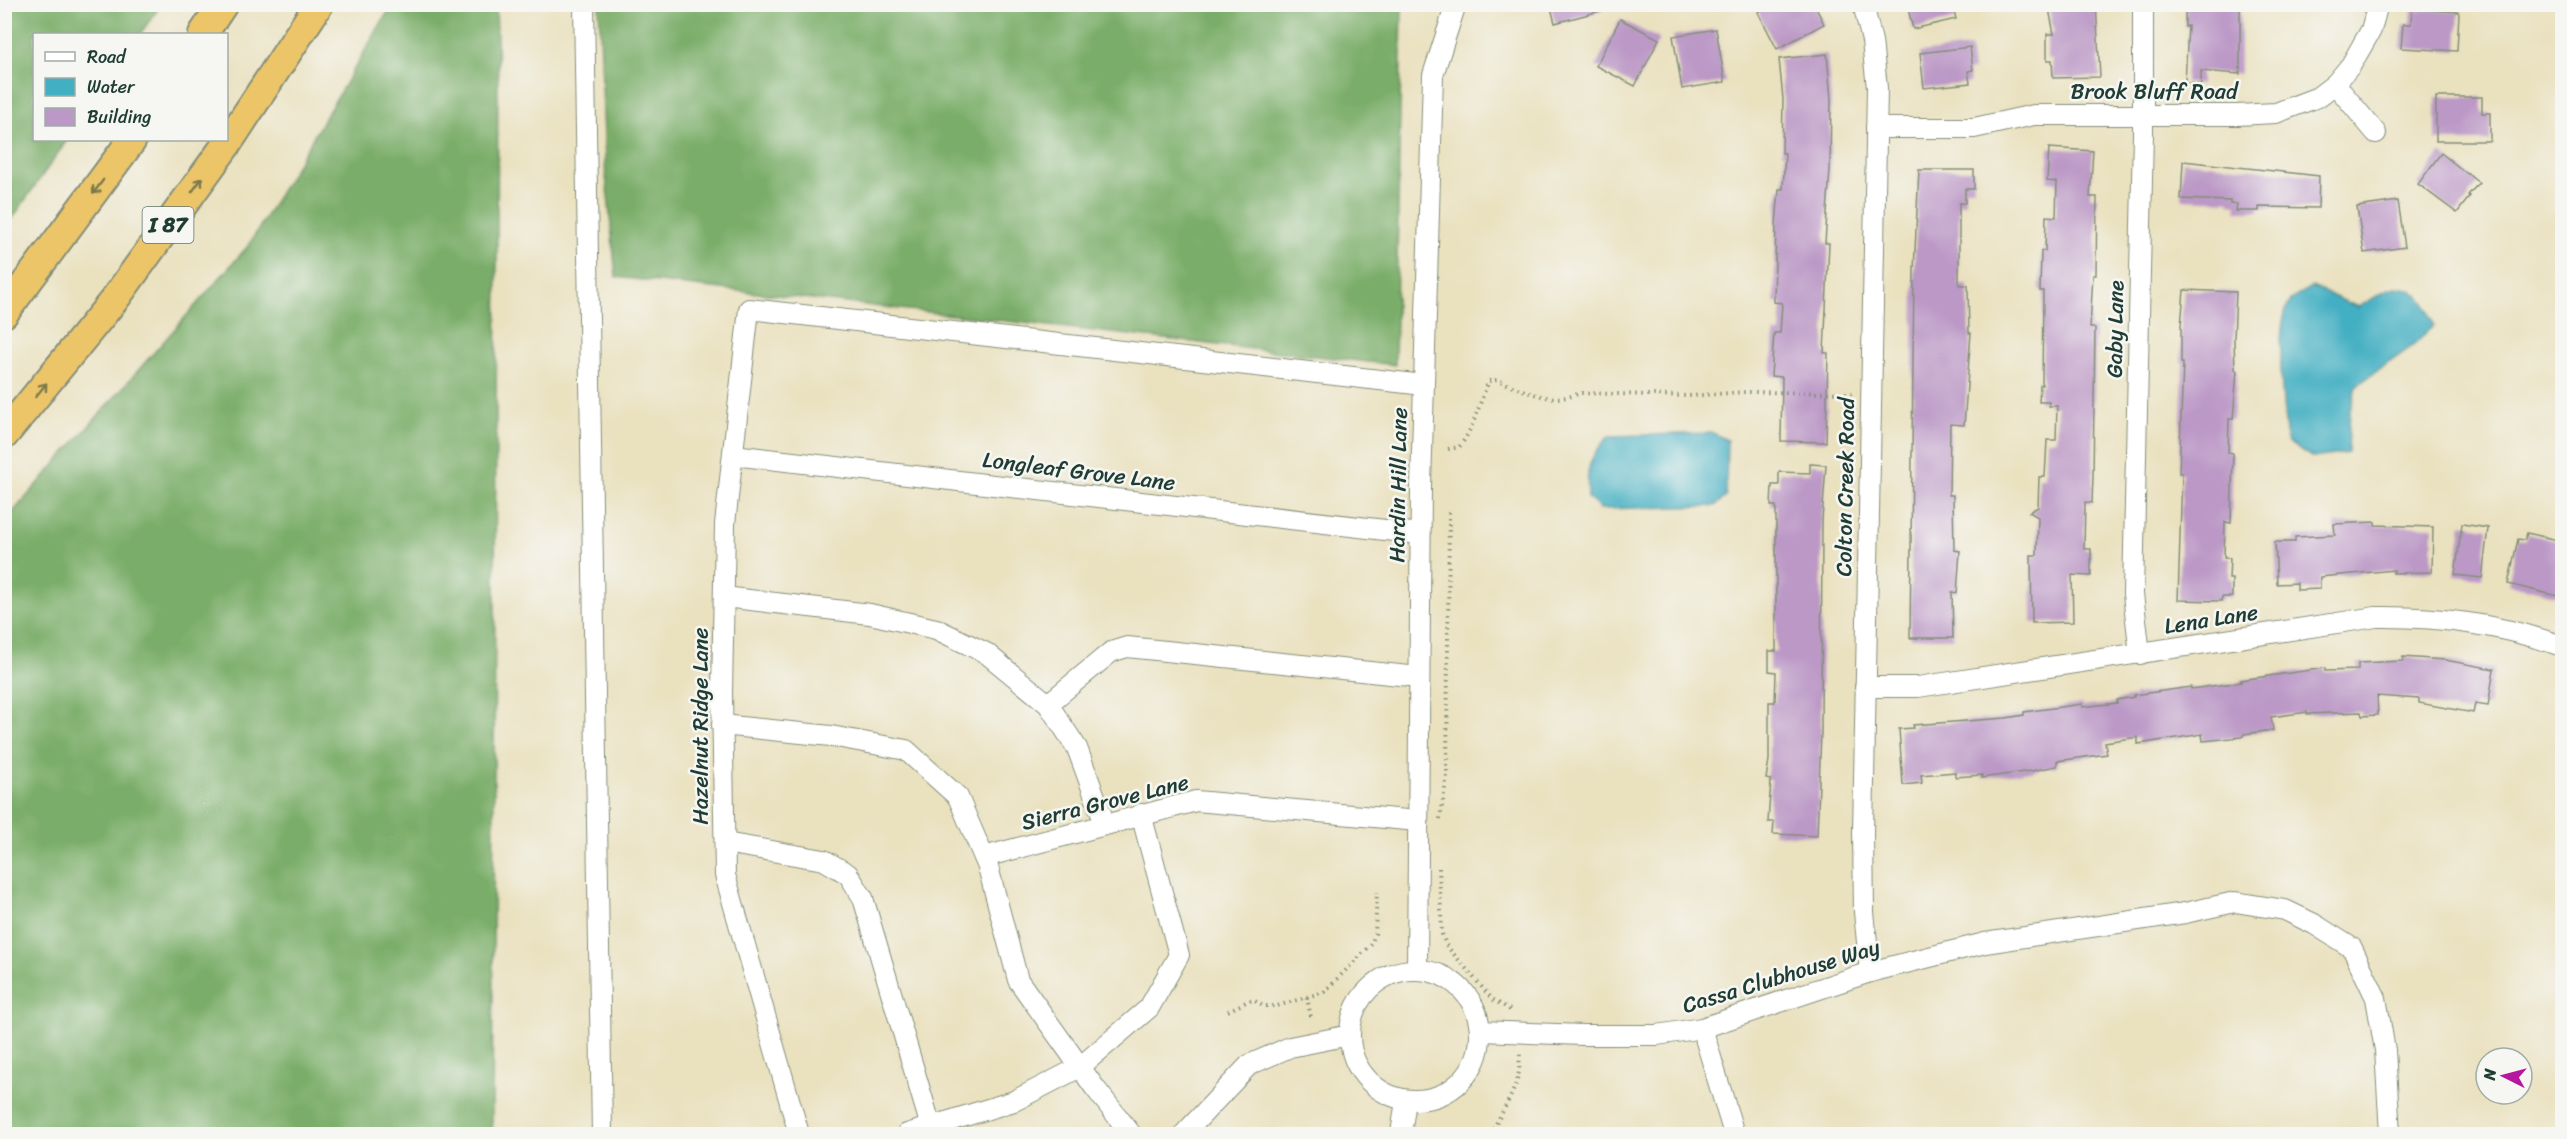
<svg xmlns="http://www.w3.org/2000/svg" width="2567" height="1139" font-family="Sriracha,sans-serif">
<style>
.forest{fill:#7aad69;stroke:#4c754e;stroke-width:1.5}
.water{fill:#43afc2;stroke:#31767b;stroke-width:1.5}
.building{fill:#bb98c6}
.lines{fill:none;stroke-linecap:round;stroke-linejoin:round}
.minor-casing{stroke:#848f7a;stroke-width:22}
.highway-casing{stroke:#848f7a;stroke-width:32}
.path{stroke:#848f7a;stroke-width:4;stroke-dasharray:1.5 4.5;stroke-linecap:butt}
.minor{stroke:#fff;stroke-width:20}
.highway{stroke:#edc569;stroke-width:28}
.oneway{stroke:#7c7a4c}
.labels{text-anchor:middle;dominant-baseline:central;stroke-width:5;stroke-linejoin:round;paint-order:stroke}
.shield{fill:#f6f6f2;stroke:#60746d;stroke-width:1.5}
.shield-label{font-size:21px;font-weight:bold;fill:#1f3d34}
.street-label{font-size:22px;fill:#1f3d34;stroke:#f6f6f2}
</style>
<rect width="100%" height="100%" fill="#f6f6f2"/>
<filter id="ink" filterUnits="userSpaceOnUse"><feTurbulence type="fractalNoise" baseFrequency=".0167" numOctaves="2"/><feDisplacementMap in="SourceGraphic" scale="12" xChannelSelector="R" yChannelSelector="G"/><feConvolveMatrix kernelMatrix="1 2 1 2 8 2 1 2 1" color-interpolation-filters="sRGB"/></filter>
<filter id="wash" filterUnits="userSpaceOnUse"><feTurbulence type="fractalNoise" baseFrequency=".008" numOctaves="4" result="noise"/><feDisplacementMap in="SourceGraphic" scale="24" xChannelSelector="R" yChannelSelector="G"/><feGaussianBlur stdDeviation="1.35" result="paint"/><feColorMatrix in="noise" values="0 0 0 0 0 0 0 0 0 0 0 0 0 0 0 0 0 1.4 0 .05"/><feComposite in="paint" operator="in"/></filter>
<g filter="url(#wash)">
<rect width="100%" height="100%" fill="#eae1bf"/>
<g class="forest">
<path d="M5 4 161 5 140 34H34V140H67L5 229Z"/>
<path d="M392 5H496L498 76 492 1134H5V521L249 245Z"/>
<path d="M599 5H1402L1395 365 616 277 605 165Z"/>
</g>
<g class="water">
<path d="M2312 287 2358 307C2368 302 2383 291 2392 289 2417 282 2428 307 2434 325L2414 345 2356 386 2350 411 2348 453 2313 458 2287 442C2284 414 2272 319 2292 300 2297 295 2305 291 2312 287Z"/>
<path d="M1713 433 1727 440 1726 497 1715 506 1600 509 1588 498C1586 468 1588 458 1609 436Z"/>
</g>
<g id="blocks">
<g class="building">
<path d="M1550 4H1604V10L1555 23Z"/>
<path d="M1771 4H1814L1824 24 1777 49 1758 12Z"/>
<path d="M1907 4H1952L1956 19 1913 29Z"/>
<path d="M2048 4H2096L2100 77 2053 78 2052 60H2047V34H2054Z"/>
<path d="M2185 4H2240V74L2201 71V84L2185 83 2188 26 2185 27Z"/>
<path d="M2412 9 2459 12 2457 51 2401 48 2403 24H2411Z"/>
<path d="M1620 19 1659 39 1635 86 1596 66Z"/>
<path d="M1716 29 1725 82 1682 89 1673 36Z"/>
<path d="M1970 47 1973 70 1968 71 1970 83 1924 88 1920 53Z"/>
<path d="M1827 54 1831 99 1830 169 1825 243H1829L1824 353H1828L1826 442 1781 441 1782 377 1771 376 1774 333H1780L1782 303 1774 302 1776 224 1779 189H1783L1785 153H1782L1783 99 1779 59Z"/>
<path d="M2436 97H2482V113H2490V141H2436Z"/>
<path d="M2049 148 2093 151 2090 197H2097L2096 275H2093L2090 328H2095L2093 477 2092 503 2085 502 2084 549H2091V576L2072 575 2073 622 2032 623 2031 555H2037L2038 517 2029 512 2038 507 2039 477H2045L2047 440H2056L2057 406H2049V402H2039L2040 385H2042L2043 291H2040L2041 251H2045L2046 216 2056 217 2057 182 2047 181Z"/>
<path d="M2441 153 2479 183 2468 195 2470 196 2457 213 2418 184Z"/>
<path d="M2183 161 2319 176 2318 208 2259 207V211H2236L2237 204H2230V201L2181 199Z"/>
<path d="M1919 170H1974V189H1965V203H1959V285H1968L1969 333H1971L1964 425 1950 424 1949 495H1953L1954 550 1960 551 1957 593 1952 592 1953 638H1910L1914 270Z"/>
<path d="M2398 201 2405 247 2364 253 2357 207Z"/>
<path d="M2184 290 2236 292 2234 340 2235 369 2237 371 2233 419H2229L2228 452 2233 453 2231 523 2225 522 2224 558H2230L2229 579H2232V597H2222L2221 601 2178 600 2182 473H2179L2183 363H2181V326Z"/>
<path d="M1810 464 1826 465 1822 520 1821 732 1817 836 1773 834 1774 822H1768L1771 780 1766 779 1769 760V702H1775L1776 672 1769 671V651H1776V506H1771L1772 485H1779V472L1810 473Z"/>
<path d="M2375 522V525L2433 527 2432 572 2393 573 2394 570 2320 577V589L2297 590V583L2277 584 2275 542H2295V537L2335 535 2334 524Z"/>
<path d="M2462 524 2488 528 2482 578 2455 575Z"/>
<path d="M2527 533 2562 541V597L2508 584 2518 539 2525 540Z"/>
<path d="M2403 657 2445 660 2494 669 2488 706 2475 704 2473 713 2419 703V699L2377 696 2378 715 2362 716 2361 712 2307 714V712L2271 717 2273 730 2244 734 2242 737 2203 741 2202 734 2138 744V737L2105 742 2107 754 2057 761V766L2031 771 1982 778V775L1955 777V772L1921 775 1922 783 1903 785 1899 729 1914 728 1913 725 2006 718 2024 715V712L2082 704V707L2117 703V700L2134 697V695L2191 687V689L2241 682V680L2325 668V671L2358 670V663L2403 661Z"/>
</g>
</g>
</g>
<g filter="url(#ink)">
<use href="#blocks" fill-opacity="0" stroke="#848f7a" stroke-width="1.5"/>
<g class="lines">
<g class="minor-casing">
<g id="minor">
<path d="M584 4 602 1134"/>
<path d="M1863 4 1872 41 1877 88 1863 833 1864 912 1870 972"/>
<path d="M2335 84 2376 133"/>
<path d="M1876 128H1974L2034 115H2237L2276 113 2318 97 2335 84 2351 65 2371 30 2378 4"/>
<path d="M733 455 1420 534"/>
<path d="M724 597 870 614 936 629 986 653 1048 704 1077 748 1105 824"/>
<path d="M2140 654 2133 594 2143 134V4"/>
<path d="M1865 687H1918L2376 617C2440 616 2502 625 2562 646"/>
<path d="M1048 704 1111 652 1127 647 1419 677"/>
<path d="M722 725 831 736 906 750 958 797 988 867 1018 980 1095 1088 1131 1134"/>
<path d="M725 843 824 860 848 874 863 898 931 1127"/>
<path d="M984 857 1196 801 1418 821"/>
<path d="M1417 969 1421 486 1433 75 1456 4"/>
<circle cx="1415" cy="1035" r="65"/>
<path d="M1702 1028 1734 1134"/>
<path d="M1481 1031 1583 1035H1657L1702 1028 1870 972 1985 943 2185 913 2235 902 2285 910 2314 924 2352 948 2376 998 2385 1050 2390 1134"/>
<path d="M799 1134 725 875 722 693 725 524 749 309 1424 385"/>
<path d="M907 1134 1014 1101 1080 1067 1149 1008 1179 955 1141 814"/>
<path d="M1184 1134 1249 1065 1290 1047 1350 1035"/>
<path d="M1401 1134 1406 1100"/>
</g>
</g>
<g class="highway-casing">
<g id="highway">
<path d="M203 34 223 4"/>
<path d="M4 313 132 140"/>
<path d="M4 435 114 300 229 141 319 4"/>
</g>
</g>
<g class="path">
<path d="M1448 449 1459 447C1474 429 1479 403 1489 381L1497 380C1525 390 1550 406 1580 393L1688 396 1746 392 1852 393"/>
<path d="M1440 819 1447 775 1449 509"/>
<path d="M1439 868 1442 934 1446 945 1492 999 1512 1011"/>
<path d="M1307 997 1311 1018"/>
<path d="M1228 1011 1246 1002 1253 1000 1263 1006H1277L1324 992 1371 945 1375 934 1377 892"/>
<path d="M1491 1134C1499 1116 1514 1095 1518 1076 1520 1069 1519 1060 1520 1052"/>
</g>
<use href="#minor" class="minor"/>
<use href="#highway" class="highway"/>
</g>
<defs><path id="oneway-shaft" d="M-6 0H5M1.5-3L5.5 0L1.5 3" fill="none" stroke-width="1.6" stroke-linecap="round" stroke-linejoin="round" transform="scale(1.5)"/></defs>
<g class="oneway">
<use href="#oneway-shaft" transform="translate(197 185) rotate(-54)"/>
<use href="#oneway-shaft" transform="translate(98 187) rotate(126)"/>
<use href="#oneway-shaft" transform="translate(41 390) rotate(-51)"/>
</g>
</g>
<g class="labels">
<rect class="shield" x="142.5" y="207" width="51" height="36" rx="4.5"/>
<g class="shield-label">
<text x="168" y="225">I 87</text>
</g>
<g class="street-label">
<text x="2154" y="91">Brook Bluff Road</text>
<text transform="translate(2115 329) rotate(-89)">Gaby Lane</text>
<text transform="translate(1079 471) rotate(7)">Longleaf Grove Lane</text>
<text transform="translate(1398 485) rotate(-89)">Hardin Hill Lane</text>
<text transform="translate(1845 487) rotate(-89)">Colton Creek Road</text>
<text transform="translate(2211 619) rotate(-9)">Lena Lane</text>
<text transform="translate(700 726) rotate(-90)">Hazelnut Ridge Lane</text>
<text transform="translate(1105 802) rotate(-14)">Sierra Grove Lane</text>
<text transform="translate(1781 976) rotate(-17)">Cassa Clubhouse Way</text>
</g>
</g>
<rect width="2567" height="1139" fill="none" stroke="#f6f6f2" stroke-width="24"/>
<rect x="33" y="33" width="195" height="108" fill="#f6f6f2" stroke="#a0aca6" stroke-width="1.5"/>
<rect x="45" y="52" width="30" height="9" fill="#ffffff" stroke="#a0aca6" stroke-width="1.5"/>
<text x="87" y="63" font-size="18" fill="#1f3d34">Road</text>
<rect x="45" y="78" width="30" height="18" fill="#43afc2" stroke="#a0aca6" stroke-width="1.5"/>
<text x="87" y="93" font-size="18" fill="#1f3d34">Water</text>
<rect x="45" y="108" width="30" height="18" fill="#bb98c6" stroke="#a0aca6" stroke-width="1.5"/>
<text x="87" y="123" font-size="18" fill="#1f3d34">Building</text>
<g transform="translate(2504 1076) rotate(276)"><circle r="28" fill="#f6f6f2" stroke="#a0aca6" stroke-width="1.5"/>
<path d="M0-4.5L10 22L0 15L-10 22Z" fill="#b5179e"/>
<text y="-9" font-size="16" font-weight="bold" text-anchor="middle" fill="#1f3d34">N</text>
</g>
</svg>
